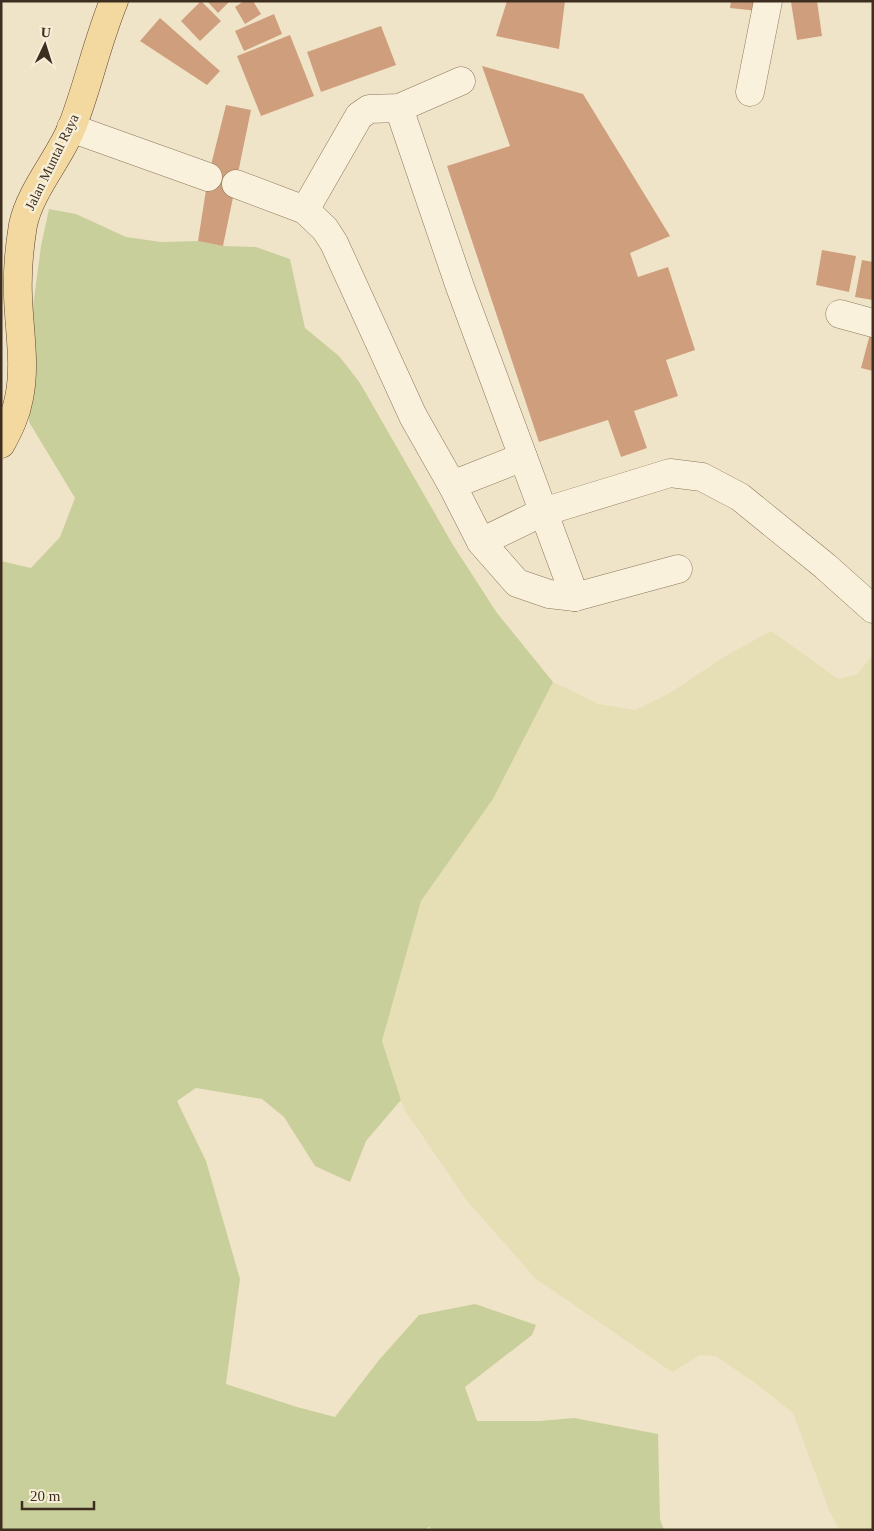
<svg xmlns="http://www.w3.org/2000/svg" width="874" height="1531" font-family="Georgia,serif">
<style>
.farmland{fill:#e6deb5}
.green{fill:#c9cf9b}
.building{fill:#cf9f7d}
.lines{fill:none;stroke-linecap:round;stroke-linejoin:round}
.minor-casing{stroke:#8d765c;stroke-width:29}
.major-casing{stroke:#5b4430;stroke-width:29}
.minor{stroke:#faf1dc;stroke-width:28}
.major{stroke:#f3d9a0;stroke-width:28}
.labels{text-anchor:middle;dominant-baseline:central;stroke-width:5;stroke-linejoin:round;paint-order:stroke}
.street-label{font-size:14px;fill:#3d2e20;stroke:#f7eed8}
</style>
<rect width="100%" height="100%" fill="#f0e4c8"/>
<path class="farmland" d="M771 631 838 679 858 674 873 654V1530H839L829 1510 793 1413 755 1383 716 1356 700 1355 672 1372 536 1279 467 1201 404 1109 382 1041 421 901 493 799 553 682 599 704 635 710 670 693 724 657Z"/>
<path class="green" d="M49 209 76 214 126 237 161 242 198 241 223 246 256 247 290 259 305 328 339 356 360 383 453 545 497 613 553 682 493 799 421 901 382 1041 401 1100 366 1141 350 1182 315 1166 284 1117 262 1099 196 1088 177 1101 206 1161 240 1279 226 1384 297 1407 335 1417 379 1360 419 1315 475 1304 536 1325 532 1335 465 1387 477 1421H539L574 1418 658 1434 660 1519 664 1530H433L429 1527 424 1530H1V561L31 568 60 537 75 498 29 422 30 329 41 246Z"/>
<g class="building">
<path d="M201 1 221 21 200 41 181 21Z"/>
<path d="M207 1H230L218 13Z"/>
<path d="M244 1H253L261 14 245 24 235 7Z"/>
<path d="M507 1H565L559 49 496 36Z"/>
<path d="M731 1H759L758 11 730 8Z"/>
<path d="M796 1H817L822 36 797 40 791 2Z"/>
<path d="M274 14 282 34 244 51 235 31Z"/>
<path d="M160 18 220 71 207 85 140 41Z"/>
<path d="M381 26 396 65 321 92 307 52Z"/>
<path d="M290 35 314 96 261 116 237 56Z"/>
<path d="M482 66 583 94 670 236 630 253 638 277 668 267 695 350 666 360 678 396 634 411 647 448 621 457 608 420 539 442 447 166 510 146Z"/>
<path d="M226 105 251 110 223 246 198 241 208 177Z"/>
<path d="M822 250 856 256 849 292 816 285Z"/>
<path d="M862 260 873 262V300L855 297Z"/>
<path d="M870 334 873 335V371L861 368Z"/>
</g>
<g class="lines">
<g class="minor-casing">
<g id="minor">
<path d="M750 92 768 1"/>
<path d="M399 108 460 287 575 597"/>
<path d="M71 128 208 177"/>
<path d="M236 184 305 210 325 229 334 243 413 416 452 485 481 542 517 583 549 594 575 597 678 569"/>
<path d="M305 210 359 116 369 109 399 108 461 81"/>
<path d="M840 314 873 323"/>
<path d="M452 485 523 457"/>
<path d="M481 542 543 512 670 473 702 477 740 497 825 566 873 609"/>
</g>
</g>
<g class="major-casing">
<path id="major" d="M1 444C9 429 16 415 19 398 26 365 19 330 18 296 17 272 19 249 23 225 30 191 59 159 72 127 88 86 97 42 114 1"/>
</g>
<use href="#minor" class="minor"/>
<use href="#major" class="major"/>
</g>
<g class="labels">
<g class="street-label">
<text transform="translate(52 162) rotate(-64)">Jalan Muntal Raya</text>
</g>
</g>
<rect width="874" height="1531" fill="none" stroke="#3d2e20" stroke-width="5"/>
<g transform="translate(45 45) rotate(4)" stroke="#f7eed8" stroke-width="4" paint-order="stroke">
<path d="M0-4L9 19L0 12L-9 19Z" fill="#3d2e20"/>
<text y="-8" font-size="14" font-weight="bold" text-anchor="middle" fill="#3d2e20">U</text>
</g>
<path d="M22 1501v8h72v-8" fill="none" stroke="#3d2e20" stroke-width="2.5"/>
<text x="30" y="1501" font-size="15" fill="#3d2e20" stroke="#f7eed8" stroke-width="4" paint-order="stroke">20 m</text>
</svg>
